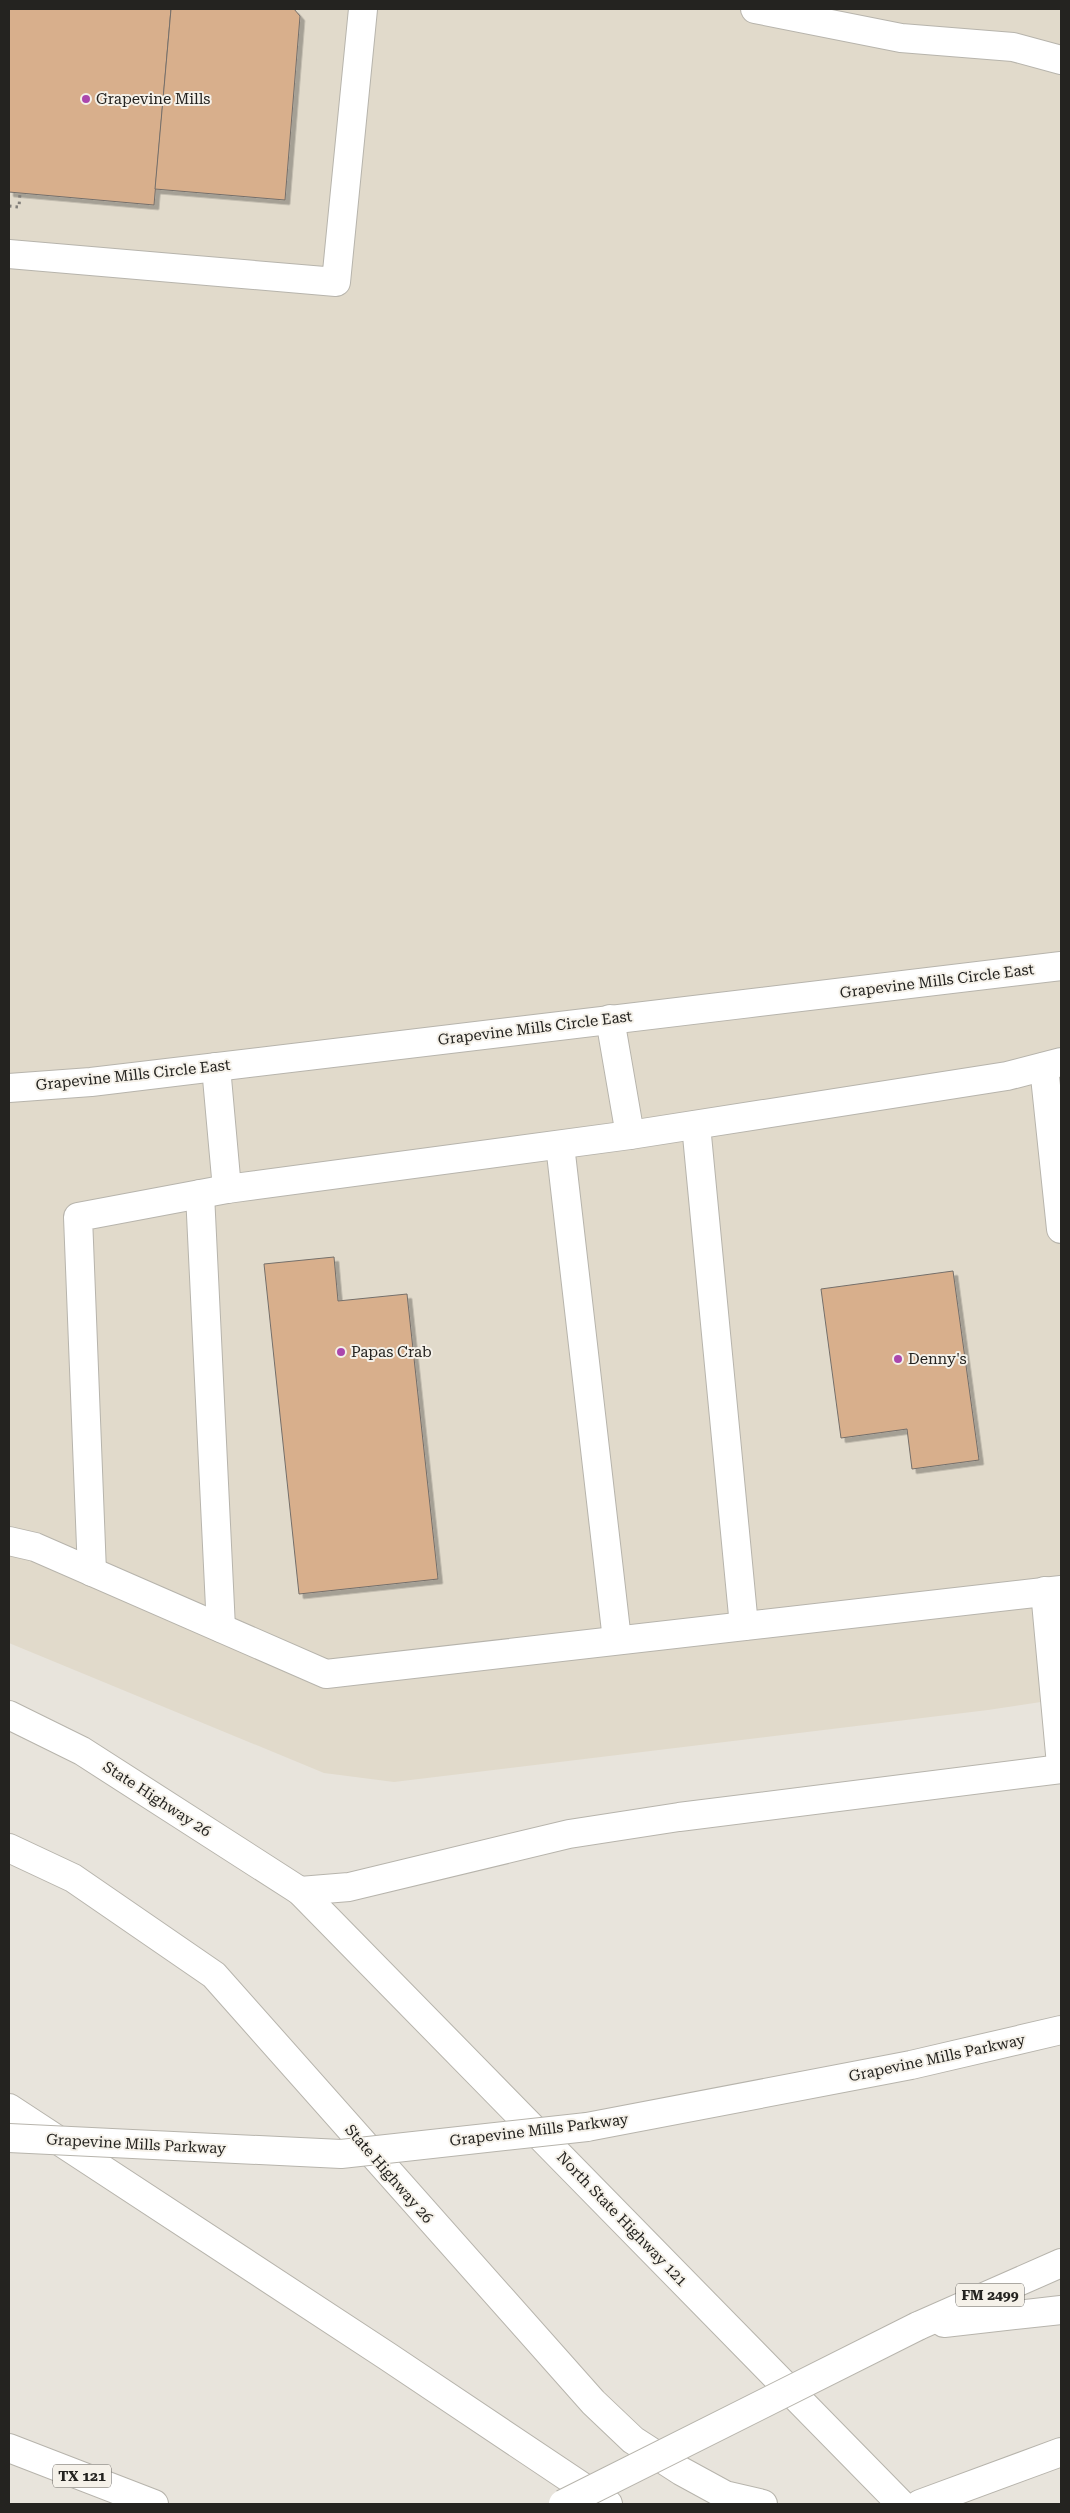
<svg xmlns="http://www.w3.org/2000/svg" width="1070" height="2513" font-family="'Roboto Serif',serif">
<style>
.built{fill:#e1dacb}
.building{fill:#d8af8c;stroke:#756f6a;filter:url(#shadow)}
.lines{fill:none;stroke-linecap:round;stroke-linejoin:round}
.minor-casing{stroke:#b7b4ac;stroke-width:30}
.major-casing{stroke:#b7b4ac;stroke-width:30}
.highway-casing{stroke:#b7b4ac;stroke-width:30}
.path{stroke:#817e79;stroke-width:3;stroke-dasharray:2.5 4;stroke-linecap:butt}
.minor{stroke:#fff;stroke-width:28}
.major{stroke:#fff;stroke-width:28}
.highway{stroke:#fff;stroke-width:28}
.highway-bridge-casing{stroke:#b7b4ac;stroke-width:30;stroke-linecap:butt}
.highway-bridge{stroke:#fff;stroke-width:28}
.poi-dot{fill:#ab47ad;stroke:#f5f1e9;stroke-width:2}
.labels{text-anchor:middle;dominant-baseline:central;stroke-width:4;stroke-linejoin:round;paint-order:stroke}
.shield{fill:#f5f1e9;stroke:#63615c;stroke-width:1}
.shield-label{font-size:14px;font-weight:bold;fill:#242320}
.poi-label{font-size:15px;fill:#242320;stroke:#f5f1e9;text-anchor:start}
.street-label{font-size:15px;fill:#242320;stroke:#f5f1e9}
</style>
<defs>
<filter id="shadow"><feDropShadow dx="4.5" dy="4.5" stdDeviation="0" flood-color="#0004"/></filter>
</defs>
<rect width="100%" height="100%" fill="#e8e4dc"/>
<path class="built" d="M9 9H1061V1699L988 1710 394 1782 324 1773 9 1643Z"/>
<g class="building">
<path d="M9 9H171L154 205 9 192Z"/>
<path d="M171 9H294L300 16 285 200 155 189Z"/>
<path d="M334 1257 338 1301 407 1294 438 1579 299 1594 264 1264Z"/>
<path d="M953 1271 979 1460 912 1469 907 1429 841 1438 821 1289Z"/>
</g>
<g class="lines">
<g class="minor-casing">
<g id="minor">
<path d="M755 9 901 38 1013 47 1061 60"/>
<path d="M9 254 336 282 363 9"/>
<path d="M610 1019 630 1135"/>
<path d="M216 1067 227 1189"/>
<path d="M1044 1067 1061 1229"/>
<path d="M9 1088 91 1082 1061 966"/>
<path d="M696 1125 744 1626"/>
<path d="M560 1145 617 1640"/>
<path d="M200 1194 221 1628"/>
<path d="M9 1541 35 1547 326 1674 1061 1590"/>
<path d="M92 1572 78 1217 227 1189 630 1135 1007 1076 1061 1062"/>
<path d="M1045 1591 1061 1765"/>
</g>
</g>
<g class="major-casing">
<g id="major">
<path d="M9 1715 82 1751 300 1891 901 2504"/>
<path d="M9 1848 73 1878 214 1975 593 2402 633 2440 681 2471 725 2495 763 2504"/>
<path d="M300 1891 349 1887 569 1834 679 1817 1061 1769"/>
<path d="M920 2504 1061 2452"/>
</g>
</g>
<g class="highway-casing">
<g id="highway">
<path d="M9 2108 387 2356 608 2504"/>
<path d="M587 2127 911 2065 1061 2030"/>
<path d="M944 2323 1061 2310"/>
<path d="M918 2326 1061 2263"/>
<path d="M9 2448 154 2504"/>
</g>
</g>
<path class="path" d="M9 206 19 207 20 193"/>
<use href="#minor" class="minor"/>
<use href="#major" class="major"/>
<use href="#highway" class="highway"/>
<g class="highway-bridge-casing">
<g id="highway-bridge">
<path d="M9 2138 341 2154 587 2127"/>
<path d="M563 2504 918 2326"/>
</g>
</g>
<use href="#highway-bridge" class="highway-bridge"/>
</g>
<g class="poi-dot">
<circle cx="86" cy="99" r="5"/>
<circle cx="341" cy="1352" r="5"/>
<circle cx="898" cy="1359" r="5"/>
</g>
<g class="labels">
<g class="shield">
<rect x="956" y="2283.5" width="68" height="23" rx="4"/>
<rect x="53" y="2464.5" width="58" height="23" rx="4"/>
</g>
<g class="shield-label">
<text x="990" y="2295">FM 2499</text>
<text x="82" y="2476">TX 121</text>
</g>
<g class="poi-label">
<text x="96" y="99">Grapevine Mills</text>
<text x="351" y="1352">Papas Crab</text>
<text x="908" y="1359">Denny's</text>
</g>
<g class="street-label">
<text transform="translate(937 981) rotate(-7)">Grapevine Mills Circle East</text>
<text transform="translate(535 1028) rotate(-7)">Grapevine Mills Circle East</text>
<text transform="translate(133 1075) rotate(-6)">Grapevine Mills Circle East</text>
<text transform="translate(157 1799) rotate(33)">State Highway 26</text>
<text transform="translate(937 2058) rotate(-12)">Grapevine Mills Parkway</text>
<text transform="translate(539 2130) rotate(-7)">Grapevine Mills Parkway</text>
<text transform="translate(136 2144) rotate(3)">Grapevine Mills Parkway</text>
<text transform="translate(389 2174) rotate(49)">State Highway 26</text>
<text transform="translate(622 2219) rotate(46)">North State Highway 121</text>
</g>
</g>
<rect width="1070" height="2513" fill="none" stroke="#242320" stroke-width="20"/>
</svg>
